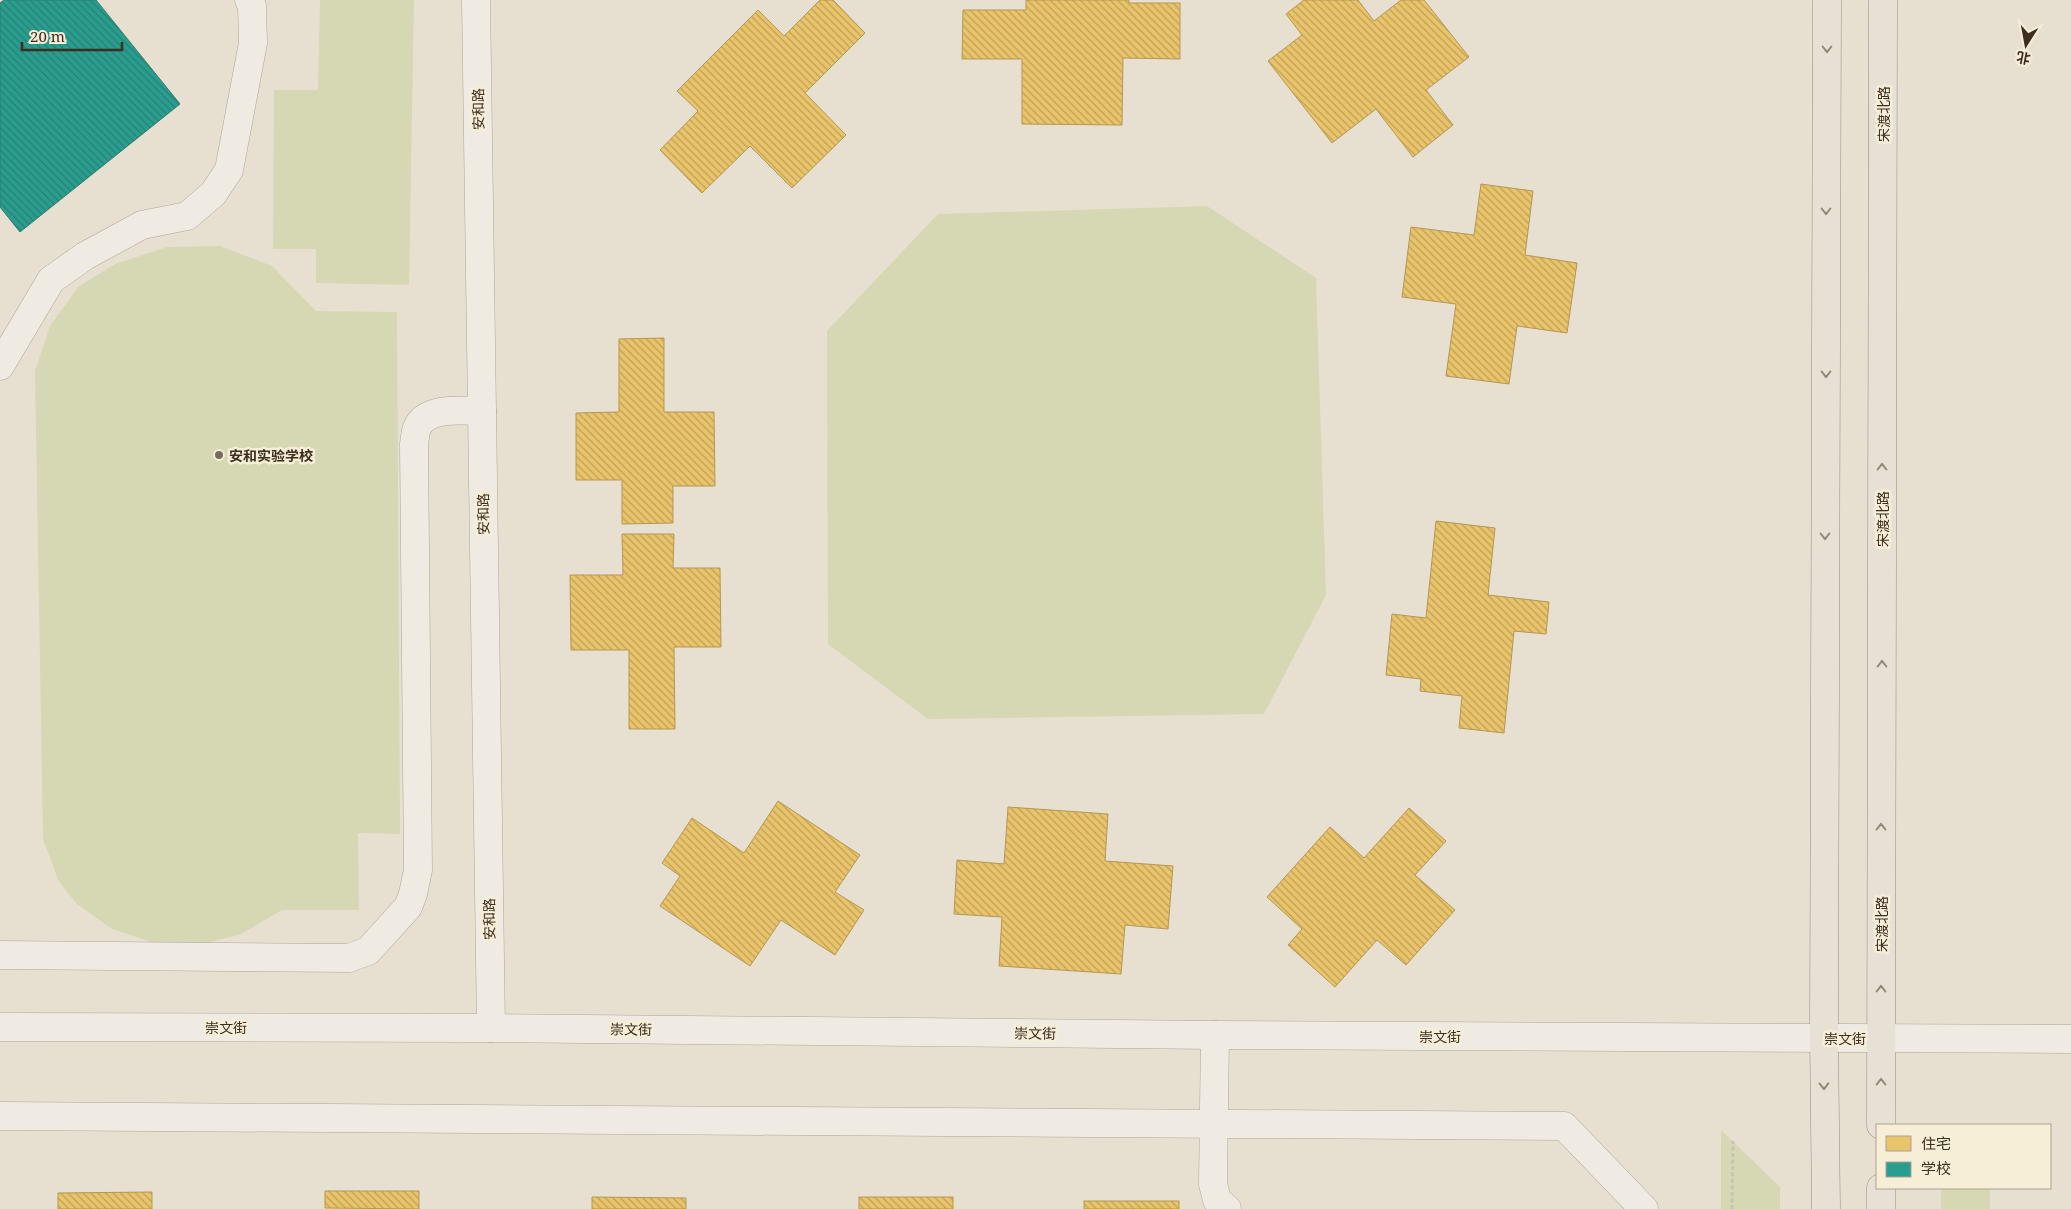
<svg xmlns="http://www.w3.org/2000/svg" width="2071" height="1209" font-family="'Noto Serif','Noto Sans SC',serif">
<style>
.grass{fill:#d6d7b3}
.homes{fill:url(#homes-back-hatch);stroke:#b59754}
.schools{fill:url(#schools-back-hatch);stroke:#307c6e}
.lines{fill:none;stroke-linecap:round;stroke-linejoin:round}
.minor-casing{stroke:#ada599;stroke-width:29}
.major-casing{stroke:#928b80;stroke-width:29}
.path{stroke:#c8c2b9;stroke-width:3;stroke-dasharray:4 2.5;stroke-linecap:butt}
.minor{stroke:#efebe3;stroke-width:28}
.major{stroke:#e6e1d4;stroke-width:28}
.oneway{stroke:#92887a}
.poi-dot{fill:#786c5e;stroke:#f7eed8;stroke-width:2}
.labels{text-anchor:middle;dominant-baseline:central;stroke-width:5;stroke-linejoin:round;paint-order:stroke}
.street-label{font-size:14px;fill:#3d2e20;stroke:#f7eed8}
.poi-label{font-size:14px;font-weight:bold;fill:#3d2e20;stroke:#f7eed8;text-anchor:start}
</style>
<defs>
<pattern id="homes-back-hatch" width="6" height="6" patternUnits="userSpaceOnUse" patternTransform="scale(1.25)"><rect width="6" height="6" fill="#e9c46a"/><path d="M-1 5l2 2M0 0l6 6M5-1l2 2" fill="none" stroke="#bea057"/></pattern>
<pattern id="schools-back-hatch" width="6" height="6" patternUnits="userSpaceOnUse" patternTransform="scale(1.25)"><rect width="6" height="6" fill="#2a9d8f"/><path d="M-1 5l2 2M0 0l6 6M5-1l2 2" fill="none" stroke="#258074"/></pattern>
</defs>
<rect width="100%" height="100%" fill="#e7e0d1"/>
<g class="grass">
<path d="M320 0H414L409 285 316 283V249H273L274 90H318Z"/>
<path d="M1207 206 1316 278 1326 595 1264 714 928 719 828 644 827 331 938 214Z"/>
<path d="M220 246 272 266 316 311 397 312 400 834 358 833 359 910H282L241 934 207 943 158 944 112 929 77 904 59 882 43 839 35 371 50 326 78 287 115 264 167 247Z"/>
<path d="M1721 1130 1780 1187V1209H1721Z"/>
<rect x="1941" y="1188" width="49" height="21"/>
</g>
<g class="homes">
<path d="M820 0H833L865 33 805 93 846 135 792 188 750 146 702 193 660 150 698 111 677 91 758 10 784 36Z"/>
<path d="M1026 0H1129V3H1180V59L1123 58 1122 125 1022 124V59H962L963 10H1026Z"/>
<path d="M1304 0H1358L1374 21 1401 0H1424L1469 57 1426 90 1453 125 1413 157 1376 109 1332 143 1268 61 1302 35 1286 14Z"/>
<path d="M1481 184 1533 191 1525 255 1577 263 1567 333 1517 326 1509 384 1446 376 1456 304 1402 297 1411 227 1474 235Z"/>
<path d="M664 338V412H714L715 486H673V523L622 524V480H576V413L619 412V339Z"/>
<path d="M1436 521 1495 528 1488 595 1549 602 1546 634 1514 631 1504 733 1459 728 1462 696 1420 691 1421 679 1386 675 1392 614 1426 618Z"/>
<path d="M622 534H674L673 568H720L721 647H674L675 729H629V650H571L570 575H623Z"/>
<path d="M778 801 860 855 835 892 864 910 835 955 781 920 750 966 660 906 680 876 662 863 692 818 744 853Z"/>
<path d="M1008 807 1108 814 1105 861 1173 866 1168 929 1125 925 1121 974 999 966 1002 917 954 914 957 860 1004 864Z"/>
<path d="M1409 808 1446 841 1415 875 1455 910 1406 965 1377 940 1335 987 1288 945 1302 929 1267 897 1330 827 1364 858Z"/>
<path d="M325 1191H419V1209L325 1208Z"/>
<path d="M152 1192V1209H58V1193Z"/>
<path d="M592 1197 686 1198V1209H592Z"/>
<rect x="859" y="1197" width="94" height="12"/>
<rect x="1084" y="1201" width="95" height="8"/>
</g>
<path class="schools" d="M4 0H96L180 104 20 232 0 207V3Z"/>
<g class="lines">
<g class="minor-casing">
<g id="minor">
<path d="M476 0 491 1028"/>
<path d="M0 366 51 280 85 256 142 225 187 216 213 194 229 170 253 43 252 6 249 0"/>
<path d="M0 955 349 958 368 951 408 907 413 894 418 870 414 444C415 439 415 433 417 428 426 406 463 411 482 411"/>
<path d="M0 1027 491 1028 1215 1035 2071 1039"/>
<path d="M1215 1035 1213 1184 1217 1200 1227 1209"/>
<path d="M0 1116 1564 1126 1644 1209"/>
</g>
</g>
<g class="major-casing">
<g id="major">
<path d="M1881 1125 1883 0"/>
<path d="M1881 1188V1209"/>
<path d="M1826 1209 1824 1037 1827 0"/>
</g>
</g>
<path class="path" d="M1732 1209 1733 1141"/>
<use href="#minor" class="minor"/>
<use href="#major" class="major"/>
</g>
<defs><path id="oneway-chevron" d="M-2-3.5L2.5 0L-2 3.5" fill="none" stroke-width="1.6" stroke-linecap="round" stroke-linejoin="round" transform="scale(1.25)"/></defs>
<g class="oneway">
<use href="#oneway-chevron" transform="translate(1827 49) rotate(90)"/>
<use href="#oneway-chevron" transform="translate(1826 211) rotate(90)"/>
<use href="#oneway-chevron" transform="translate(1826 374) rotate(90)"/>
<use href="#oneway-chevron" transform="translate(1882 467) rotate(-90)"/>
<use href="#oneway-chevron" transform="translate(1825 536) rotate(90)"/>
<use href="#oneway-chevron" transform="translate(1882 664) rotate(-90)"/>
<use href="#oneway-chevron" transform="translate(1881 827) rotate(-90)"/>
<use href="#oneway-chevron" transform="translate(1881 989) rotate(-90)"/>
<use href="#oneway-chevron" transform="translate(1881 1082) rotate(-90)"/>
<use href="#oneway-chevron" transform="translate(1824 1086) rotate(89)"/>
</g>
<circle class="poi-dot" cx="219" cy="455" r="5"/>
<g class="labels">
<g class="street-label">
<text transform="translate(478 109) rotate(-91)">安和路</text>
<text transform="translate(1883 114) rotate(-90)">宋渡北路</text>
<text transform="translate(483 514) rotate(-91)">安和路</text>
<text transform="translate(1882 519) rotate(-90)">宋渡北路</text>
<text transform="translate(489 919) rotate(-91)">安和路</text>
<text transform="translate(1881 924) rotate(-90)">宋渡北路</text>
<text x="226" y="1027">崇文街</text>
<text transform="translate(631 1029) rotate(1)">崇文街</text>
<text transform="translate(1035 1033) rotate(1)">崇文街</text>
<text x="1440" y="1036">崇文街</text>
<text x="1845" y="1038">崇文街</text>
</g>
<g class="poi-label">
<text x="229" y="455">安和实验学校</text>
</g>
</g>
<rect x="1876" y="1124" width="175" height="65" fill="#f7eed8" stroke="#ada18e"/>
<rect x="1886" y="1136" width="25" height="15" fill="#e9c46a" stroke="#ada18e"/>
<text x="1921" y="1149" font-size="15" fill="#3d2e20">住宅</text>
<rect x="1886" y="1162" width="25" height="15" fill="#2a9d8f" stroke="#ada18e"/>
<text x="1921" y="1174" font-size="15" fill="#3d2e20">学校</text>
<g transform="translate(2026 45) rotate(191)" stroke="#f7eed8" stroke-width="4" paint-order="stroke">
<path d="M0-4L9 19L0 12L-9 19Z" fill="#3d2e20"/>
<text y="-8" font-size="14" font-weight="bold" text-anchor="middle" fill="#3d2e20">北</text>
</g>
<path d="M22 42v8h100v-8" fill="none" stroke="#3d2e20" stroke-width="2.5"/>
<text x="30" y="42" font-size="15" fill="#3d2e20" stroke="#f7eed8" stroke-width="4" paint-order="stroke">20 m</text>
</svg>
